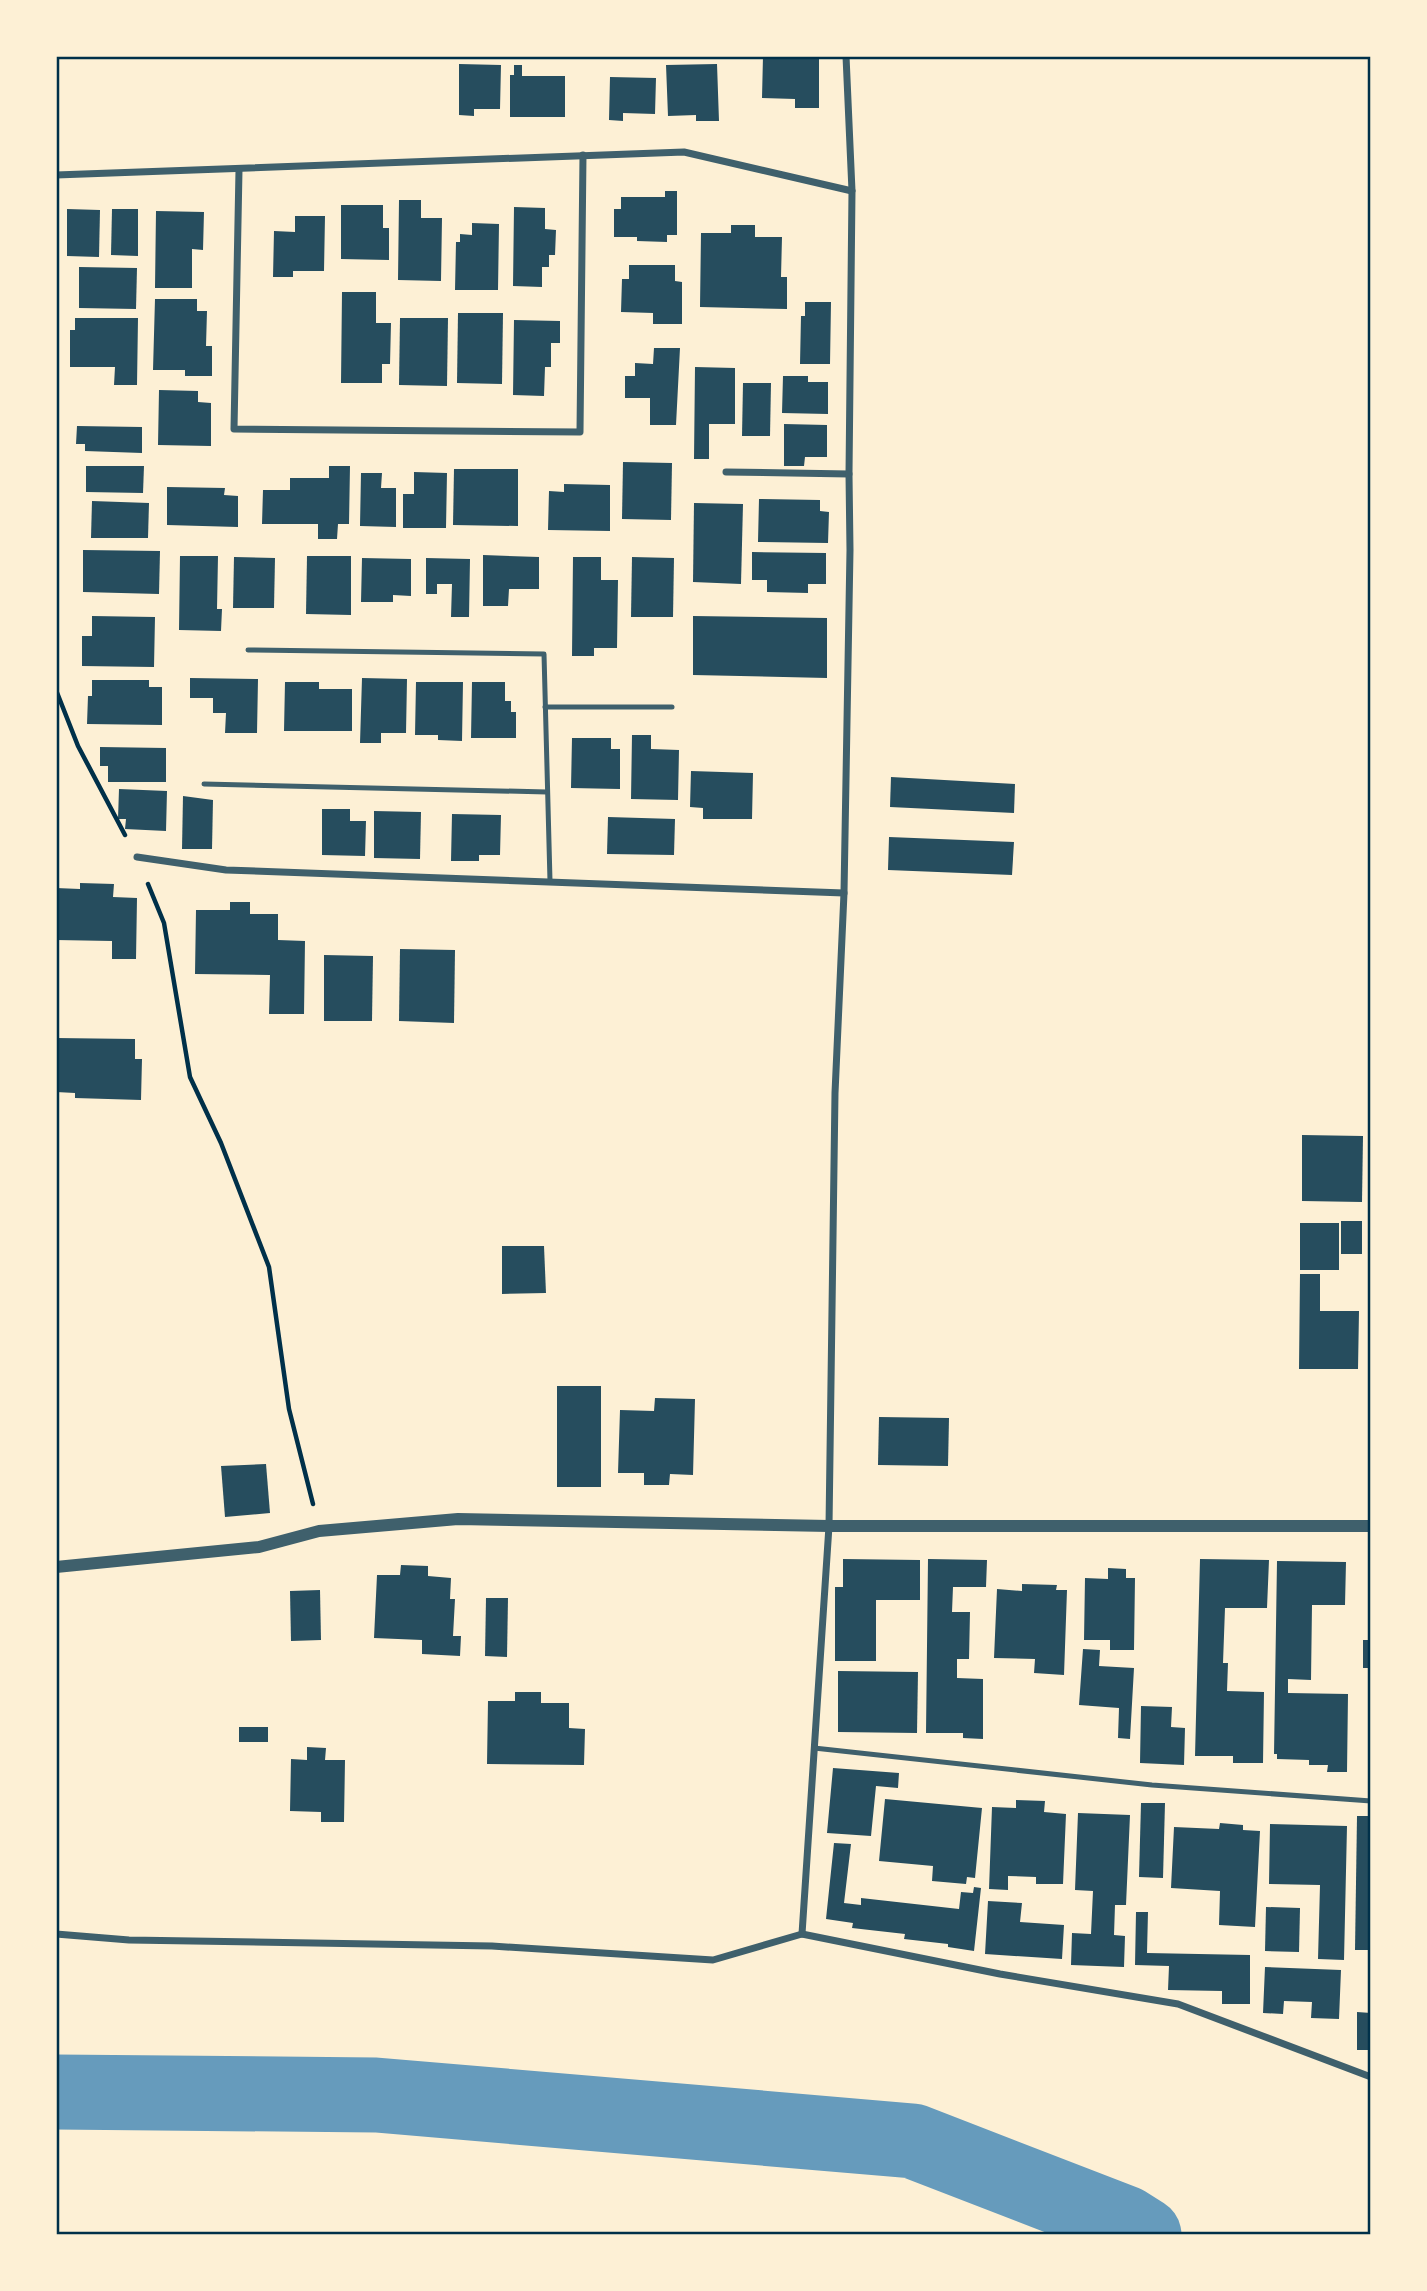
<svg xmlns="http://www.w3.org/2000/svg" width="1427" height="2291" font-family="Signika,sans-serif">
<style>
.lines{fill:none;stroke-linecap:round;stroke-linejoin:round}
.river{stroke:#669bbc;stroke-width:75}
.building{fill:#264d5e}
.path{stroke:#003049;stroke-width:4.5}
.service{stroke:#3f606c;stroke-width:5}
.minor{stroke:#3f606c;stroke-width:7}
.tertiary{stroke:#3f606c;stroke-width:12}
.neatline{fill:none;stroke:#003049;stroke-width:2.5}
</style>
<rect width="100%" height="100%" fill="#fdf0d5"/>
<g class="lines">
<path class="river" d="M56 2092 376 2095 913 2141 1125 2223 1144 2235"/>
</g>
<g class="building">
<path d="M763 56H819V108H795V99L762 98Z"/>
<path d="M459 64 501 65 500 109H474V116L459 115Z"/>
<path d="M717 64 719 121H696V115L668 116 666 65Z"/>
<path d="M514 65H522V76H565V117H510V75H514Z"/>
<path d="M610 77 656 78 655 114 623 113V121L609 120Z"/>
<path d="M665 191H677V235H667V242L637 241V237H614V209H621V197H665Z"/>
<path d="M399 200H421V218H442L441 281 398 280Z"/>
<path d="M341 205H383V228H389V260L341 259Z"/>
<path d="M514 207 545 208V229L556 230 555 255H549V267H542V287L513 286Z"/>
<path d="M67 209 100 210 99 257 67 256Z"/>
<path d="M112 209H138V256L111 255Z"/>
<path d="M156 211 204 212 203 250 192 249V288H155Z"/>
<path d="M295 216H325L324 271H293V277H273L274 231 295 232Z"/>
<path d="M472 223 499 224 498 290H455L456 242H460V234L472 235Z"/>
<path d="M731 225H755V237H782L781 277H787V309L700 307 701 233H731Z"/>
<path d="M629 265H675V281L682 282V324H653V313L621 312 622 279H629Z"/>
<path d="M79 267 137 268 136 309 79 308Z"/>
<path d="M342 292H376V323H391L390 364H382V383H341Z"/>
<path d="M155 299H197V311H207L206 346H212V376H185V370H153Z"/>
<path d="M805 302H831L830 364H800L801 316H805Z"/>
<path d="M458 313H503L502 384 457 383Z"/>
<path d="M75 318H138L137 385H114L115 367H70V330H75Z"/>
<path d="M400 318H448L447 386 399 385Z"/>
<path d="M514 320 560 321V343H551V367H545L544 396 513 395Z"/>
<path d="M654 348H680L676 425H650V398H625V376H635V363L653 364Z"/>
<path d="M695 367 735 368V424H709V459H694Z"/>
<path d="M783 376H808V382H828V414L782 413Z"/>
<path d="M743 383H771L770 436H742Z"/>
<path d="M159 390 198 391V402L211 403V446L158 445Z"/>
<path d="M784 424 827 425V457H805L804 466H784Z"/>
<path d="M77 426 142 427V453L85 451V444H76Z"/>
<path d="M623 462 672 463 671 520 622 519Z"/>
<path d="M86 466H144L143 493 86 492Z"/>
<path d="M329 466H350L349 524H338L337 539H318V524H262L263 490H290V478H329Z"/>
<path d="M454 469H518V526L453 525Z"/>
<path d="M414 472 447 473 446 528H403V494H414Z"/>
<path d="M361 473H382L381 488H396V527L360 526Z"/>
<path d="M564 484 610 485V531L548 530 549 491 564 492Z"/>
<path d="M167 487 225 488 224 495 238 496V527L167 525Z"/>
<path d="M759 499 820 500V511L829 512 828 543 758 542Z"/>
<path d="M92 501 149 503 148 538H91Z"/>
<path d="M694 503 743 504 741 584 693 582Z"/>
<path d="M83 550 160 551 159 594 83 592Z"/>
<path d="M752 552 826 553V584H808V593L767 592V580H752Z"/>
<path d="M483 555 539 557V589H509L508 606H483Z"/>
<path d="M180 556H218L217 609H222L221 631 179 630Z"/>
<path d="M307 556H351V615L306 614Z"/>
<path d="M234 557 275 558 274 608H233Z"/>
<path d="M573 557H601V580H618L617 648H594V656H572Z"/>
<path d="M632 557 674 558 673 617H631Z"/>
<path d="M362 558 411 559V596L393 595V602H361Z"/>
<path d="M426 558 470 559 469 617H451L452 584H437V594H426Z"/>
<path d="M92 616 155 617 154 667 82 666V636H92Z"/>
<path d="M693 616 827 618V678L693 675Z"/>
<path d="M190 678 258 679 257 733H225L226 713H213V698H190Z"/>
<path d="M362 678 407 679 406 733H381V743H360Z"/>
<path d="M92 680H149V687H162V725L87 724 88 696H92Z"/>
<path d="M285 682H319V689H352V731H284Z"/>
<path d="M416 682H463L462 741 438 740V735H415Z"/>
<path d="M472 682H505V701H511V712H516V738H471Z"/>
<path d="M632 735H651V749L679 750 678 800 631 799Z"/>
<path d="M572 738H611V749H620V789L571 788Z"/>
<path d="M100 747 166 748V782H108V766H100Z"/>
<path d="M691 771 753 773 752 819H703V808L690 807Z"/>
<path d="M891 777 1015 784 1014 813 890 807Z"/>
<path d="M119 789 167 791 166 831 125 829 126 819H118Z"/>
<path d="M183 796 213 800 212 849H182Z"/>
<path d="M322 809H350V821H366L365 856 322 855Z"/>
<path d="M374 811 421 812 420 859 374 858Z"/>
<path d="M452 814 501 815 500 855H479V861H451Z"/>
<path d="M608 817 675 819 674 855 607 854Z"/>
<path d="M889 837 1014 842 1012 875 888 870Z"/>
<path d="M80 883 114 884 113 897 137 898 136 959H112V941L56 940V888L80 889Z"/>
<path d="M230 902H250V914H278V940L305 941 304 1014H269L270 975 195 974 196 910H230Z"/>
<path d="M400 949 455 950 454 1023 399 1021Z"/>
<path d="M324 955 373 956 372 1021H324Z"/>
<path d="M56 1038 135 1039V1059H142L141 1100 75 1098V1093L56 1092Z"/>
<path d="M1302 1135 1363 1136 1362 1202 1302 1201Z"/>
<rect x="1341" y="1221" width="21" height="33"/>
<rect x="1300" y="1223" width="39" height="47"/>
<path d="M502 1246H544L546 1293 502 1294Z"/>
<path d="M1300 1274H1320V1311H1359L1358 1369H1299Z"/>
<rect x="557" y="1386" width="44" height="101"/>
<path d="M655 1398 695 1399 693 1475 670 1474 669 1485H644V1473H618L620 1410 654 1411Z"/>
<path d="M879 1417 949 1418 948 1466 878 1465Z"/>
<path d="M266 1464 270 1513 225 1517 221 1466Z"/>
<path d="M843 1559 920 1560V1600H876V1661H835V1587H843Z"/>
<path d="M928 1559 987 1560 986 1587H953L952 1612H970L969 1659H957V1678L983 1679V1739L963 1738V1733H926Z"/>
<path d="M1200 1559 1269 1560 1267 1608H1225L1223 1663H1228L1227 1691 1264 1692 1263 1763H1233V1756H1195Z"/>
<path d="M1277 1561 1346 1562 1345 1605H1312L1311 1680 1288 1679V1693L1348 1694 1347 1772H1327L1328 1765H1309V1760L1277 1759V1754H1274Z"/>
<path d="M401 1565 428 1566V1576L451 1578 450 1599H455L453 1636H461L460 1656 422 1654V1640L374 1638 377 1575H400Z"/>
<path d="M1108 1568 1126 1569V1578H1135L1134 1650H1110V1640H1084L1085 1578 1108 1579Z"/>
<path d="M1022 1584 1057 1585 1056 1590H1067L1064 1675 1034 1673 1035 1659 994 1658 997 1589 1022 1591Z"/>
<path d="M320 1590 321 1640 291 1641 290 1591Z"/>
<path d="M486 1598H508L507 1657 485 1656Z"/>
<rect x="1363" y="1640" width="8" height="28"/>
<path d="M1083 1649 1100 1650 1099 1666 1134 1668 1130 1739 1118 1738 1119 1708 1079 1705Z"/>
<path d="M838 1671 918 1672 917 1733 838 1732Z"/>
<path d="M515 1692H541V1703H569V1728L585 1729 584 1765 487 1764 488 1701H515Z"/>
<path d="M1141 1706 1172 1707 1171 1727 1185 1728 1184 1765 1140 1763Z"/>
<rect x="239" y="1727" width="29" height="15"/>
<path d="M307 1747 326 1748 325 1760H345L344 1822H321V1812L290 1811 291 1759 307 1760Z"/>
<path d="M833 1768 899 1773 898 1788 876 1786 871 1836 827 1833Z"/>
<path d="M885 1799 982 1808 975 1878 967 1877 966 1884 932 1881 933 1866 879 1861Z"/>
<path d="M1016 1800 1045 1801 1044 1812 1066 1814 1063 1884H1036V1877L1008 1876V1890L989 1889 992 1807 1016 1808Z"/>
<path d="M1141 1803H1165L1163 1878 1139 1877Z"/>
<path d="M1078 1813 1130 1815 1126 1905H1115L1114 1935 1125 1936 1124 1967 1071 1965 1072 1933 1091 1934 1093 1891 1075 1890Z"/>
<path d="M1357 1816H1371V1950H1355Z"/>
<path d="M1220 1823 1243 1825V1830L1260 1831 1255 1927 1219 1925 1220 1891 1171 1888 1174 1827 1219 1829Z"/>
<path d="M1270 1824 1347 1826 1344 1960 1318 1959 1320 1885 1269 1884Z"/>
<path d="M834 1843 851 1844 844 1903 861 1905V1898L959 1909 961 1892 973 1893 974 1887 981 1888 974 1951 948 1947V1944L904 1939 905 1934 852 1928 853 1923 826 1919Z"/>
<path d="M988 1901 1022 1903 1020 1922 1064 1925 1062 1959 985 1954Z"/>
<path d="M1266 1907 1300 1908 1299 1952 1265 1951Z"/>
<path d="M1136 1912H1148L1147 1953 1250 1955V2004H1222V1991L1168 1990 1169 1966 1135 1965Z"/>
<path d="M1265 1967 1341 1970 1339 2019 1311 2018 1312 2002 1284 2001 1283 2014 1263 2013Z"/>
<path d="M1357 2012 1371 2013V2050H1357Z"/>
</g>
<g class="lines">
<g class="path">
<path d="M56 690 78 746 125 835"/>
<path d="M148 884 164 923 190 1077 221 1143 269 1267 289 1409 313 1504"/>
</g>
<g class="service">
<path d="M248 650 544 654 550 881"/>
<path d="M545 707H672"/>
<path d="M204 784 547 792"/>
<path d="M814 1748 1152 1785 1371 1801"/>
</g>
<g class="minor">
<path d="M239 170 234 429 580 432 583 155"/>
<path d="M56 175 684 152 852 191"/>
<path d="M726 472 849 474"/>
<path d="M137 857 226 870 844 893"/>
<path d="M56 1934 129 1940 492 1946 713 1960 802 1934 1000 1974 1178 2004 1371 2077"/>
<path d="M802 1934 829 1526 835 1093 844 893 850 550 849 474 852 191 846 56"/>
</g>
<path class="tertiary" d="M56 1567 259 1547 319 1531 458 1519 829 1526H1371"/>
</g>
<rect width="1427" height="2291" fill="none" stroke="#fdf0d5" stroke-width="116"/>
<rect x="58" y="58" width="1311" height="2175" class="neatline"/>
</svg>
